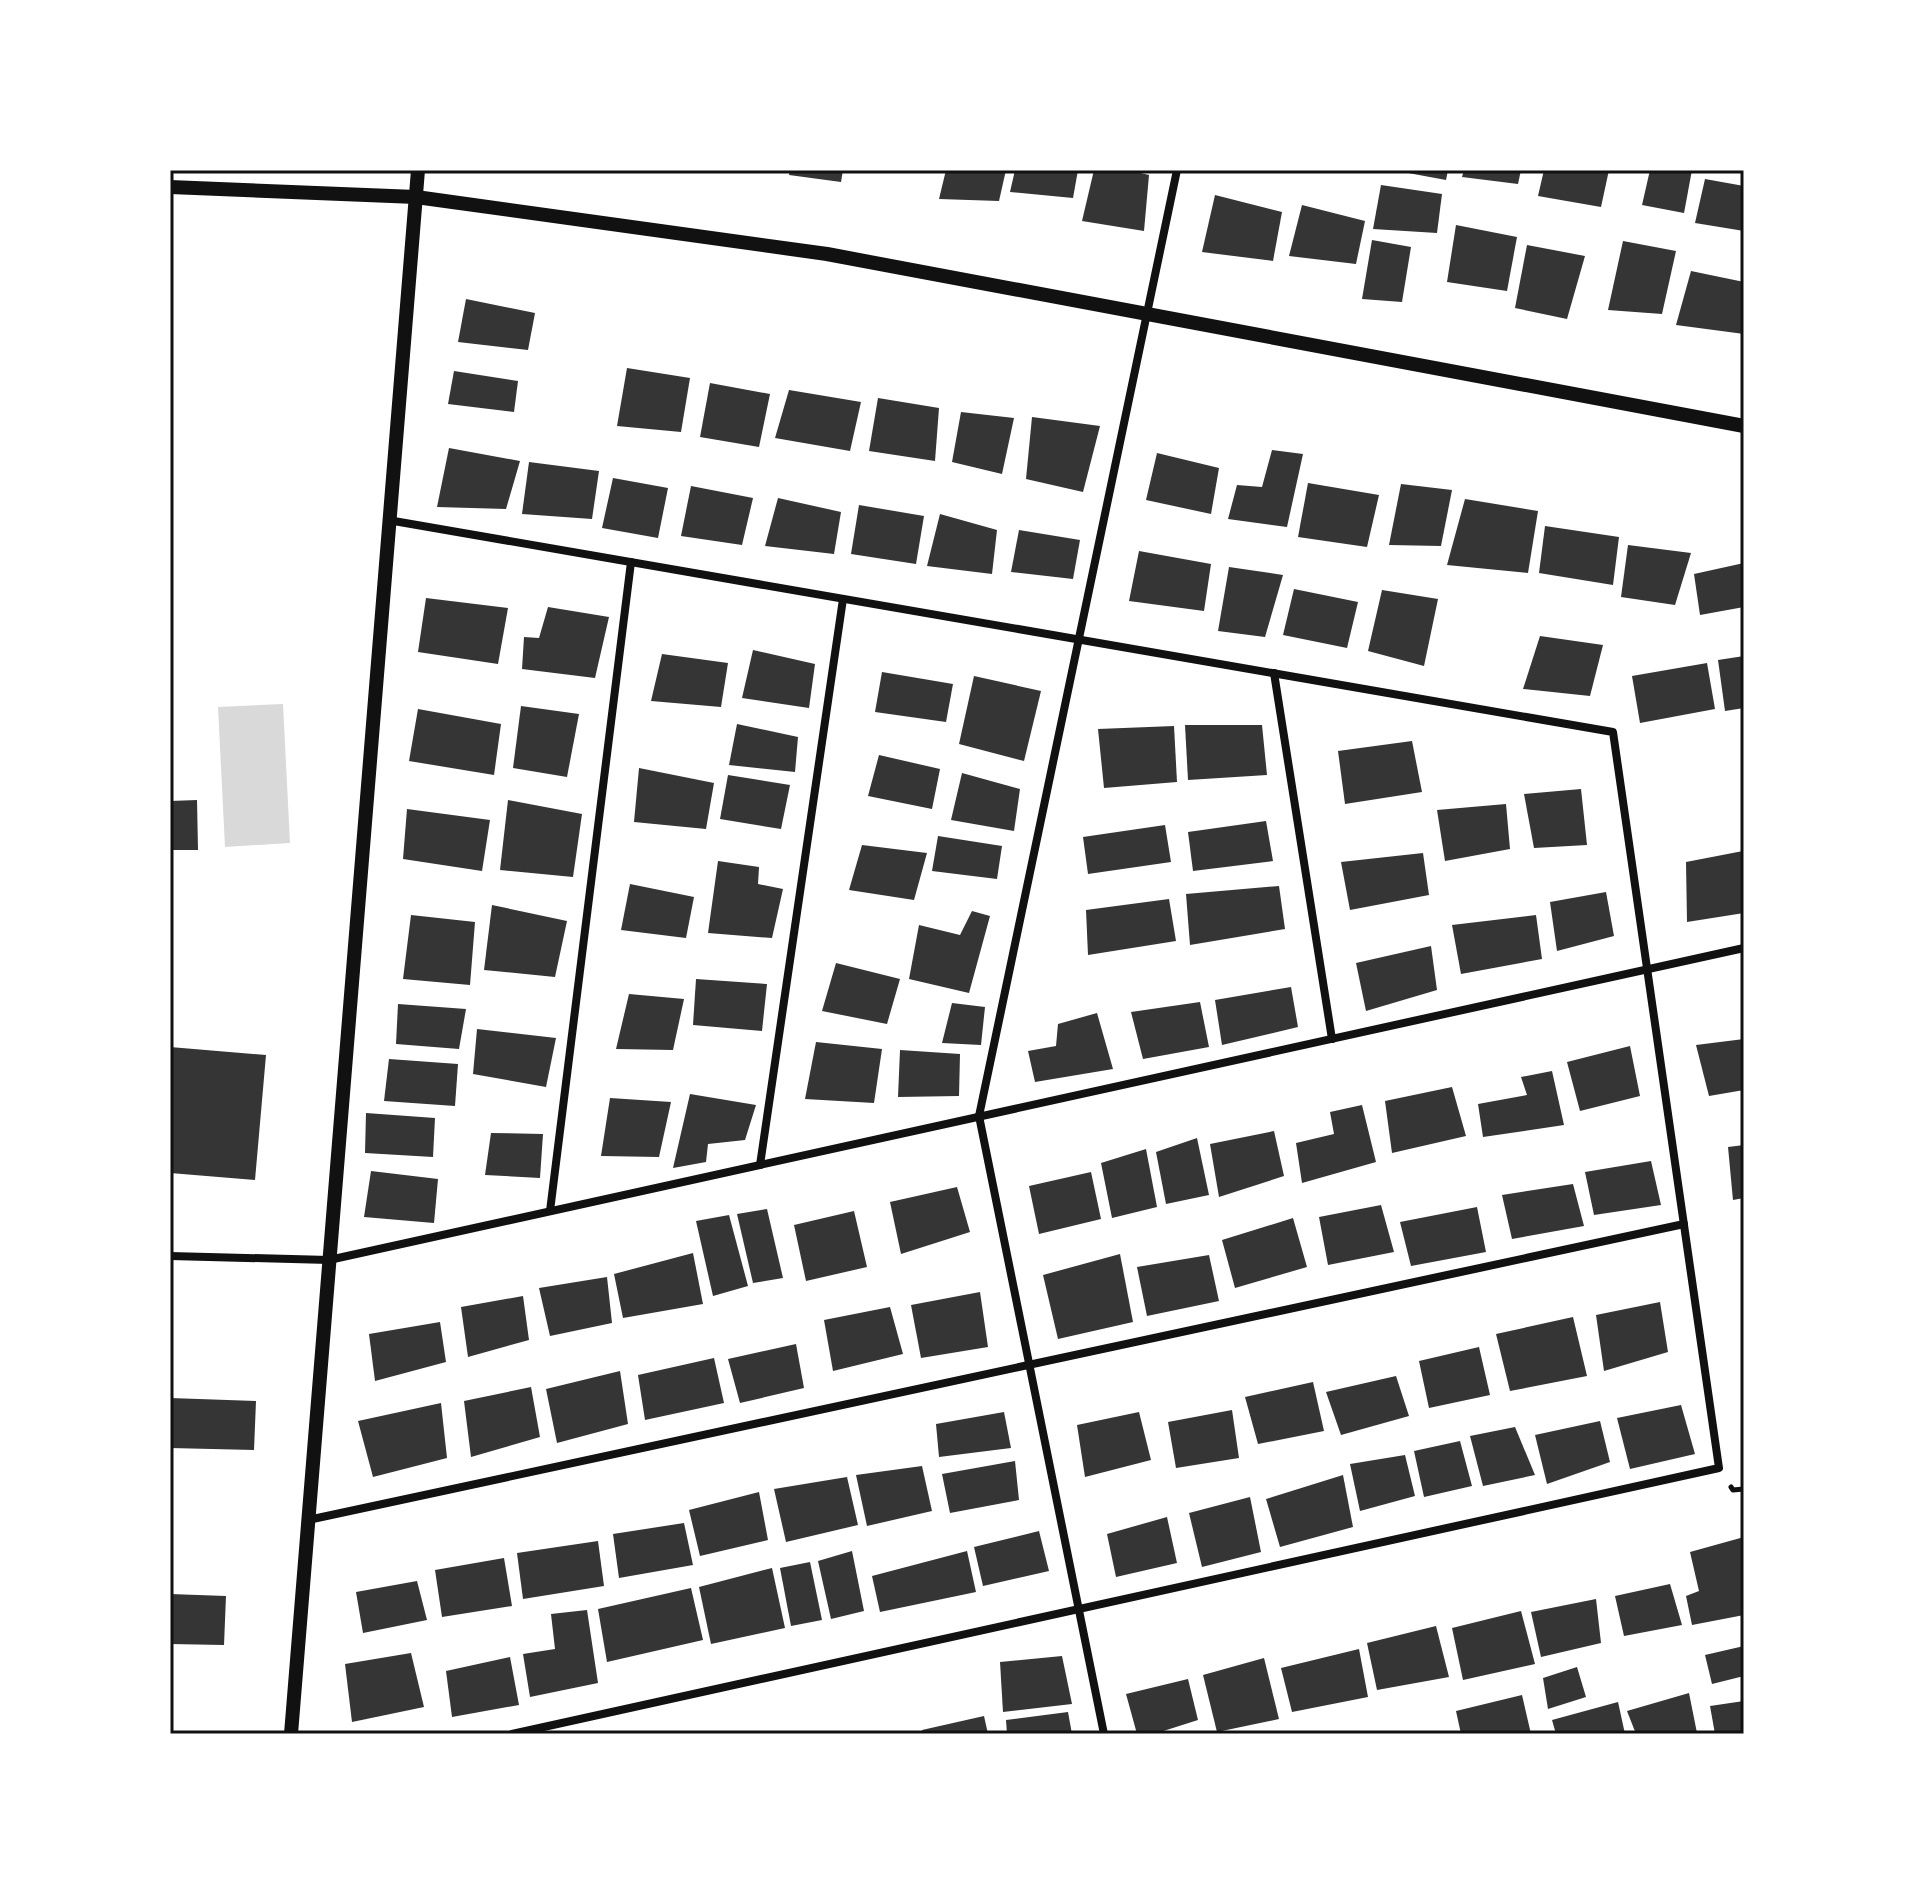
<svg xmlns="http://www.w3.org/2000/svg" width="1914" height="1904" font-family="'IBM Plex Serif',serif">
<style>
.water{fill:#d9d9d9}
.building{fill:#353535}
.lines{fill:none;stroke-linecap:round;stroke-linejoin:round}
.path{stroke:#111;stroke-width:5}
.minor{stroke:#111;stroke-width:8}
.tertiary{stroke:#111;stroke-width:14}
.neatline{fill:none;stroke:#111;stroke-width:3}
</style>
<rect width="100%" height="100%" fill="#fff"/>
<path class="water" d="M283 704 290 843 225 847 218 707Z"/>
<g class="building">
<path d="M790 170H843L841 182 789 175Z"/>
<path d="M946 170H1006L999 201 939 199Z"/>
<path d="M1015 170H1078L1073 198 1010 192Z"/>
<path d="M1094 170H1128L1149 175 1144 231 1082 221Z"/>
<path d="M1392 170H1448L1446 180Z"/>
<path d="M1464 170H1521L1518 184 1462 177Z"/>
<path d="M1544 170H1609L1601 207 1538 196Z"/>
<path d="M1650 170H1692L1684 213 1642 205Z"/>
<path d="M1705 179 1744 186V231L1695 223Z"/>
<path d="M1381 185 1442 194 1437 233 1373 229Z"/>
<path d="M1215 195 1282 212 1273 261 1202 252Z"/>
<path d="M1302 205 1365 221 1356 264 1289 256Z"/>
<path d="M1456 225 1517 237 1507 291 1447 282Z"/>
<path d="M1372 240 1411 247 1402 302 1362 299Z"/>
<path d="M1623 241 1676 251 1662 314 1608 310Z"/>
<path d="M1527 245 1585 256 1567 319 1515 308Z"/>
<path d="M1691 271 1744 282V334L1676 325Z"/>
<path d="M466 299 535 313 528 350 458 342Z"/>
<path d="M627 368 690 378 681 432 617 426Z"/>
<path d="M454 371 518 381 514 412 448 404Z"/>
<path d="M710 383 770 394 759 447 700 437Z"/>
<path d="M789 390 861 402 850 451 775 438Z"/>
<path d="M878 398 939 408 935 461 869 451Z"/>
<path d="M961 412 1014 418 1002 474 952 462Z"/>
<path d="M1032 417 1100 426 1083 492 1026 479Z"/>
<path d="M449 448 520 461 506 509 437 507Z"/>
<path d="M1272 450 1303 454 1287 527 1228 519 1237 485 1262 487Z"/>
<path d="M1157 453 1219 468 1211 514 1146 500Z"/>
<path d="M529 462 599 471 592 519 522 514Z"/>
<path d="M613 478 668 488 658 538 602 528Z"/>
<path d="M1308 483 1379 495 1367 547 1298 537Z"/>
<path d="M1401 484 1452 490 1441 546 1389 545Z"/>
<path d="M691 486 753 498 742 545 681 536Z"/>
<path d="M778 498 841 512 834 554 765 546Z"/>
<path d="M1465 499 1538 511 1528 573 1447 565Z"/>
<path d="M859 505 924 516 916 564 851 554Z"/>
<path d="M940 514 997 530 992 574 927 566Z"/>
<path d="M1545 526 1619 537 1613 585 1539 573Z"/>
<path d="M1019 530 1080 540 1073 579 1011 572Z"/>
<path d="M1628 545 1691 553 1675 605 1621 597Z"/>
<path d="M1139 551 1211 564 1204 611 1129 601Z"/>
<path d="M1744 563V607L1700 615 1694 574Z"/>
<path d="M1229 567 1283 575 1265 637 1218 631Z"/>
<path d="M1294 589 1358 602 1347 648 1283 635Z"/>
<path d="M1382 590 1438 599 1424 666 1368 651Z"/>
<path d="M426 598 508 608 498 664 418 652Z"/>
<path d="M548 607 609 617 595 678 522 669 524 637 539 638Z"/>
<path d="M1540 636 1603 645 1590 696 1523 689Z"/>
<path d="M753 650 815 664 809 708 742 698Z"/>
<path d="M662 654 728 663 721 707 651 701Z"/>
<path d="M1744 656V708L1725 711 1718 660Z"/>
<path d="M1707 663 1715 709 1640 723 1632 676Z"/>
<path d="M882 672 953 684 946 722 875 712Z"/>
<path d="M974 676 1041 691 1024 761 959 744Z"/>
<path d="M521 706 579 714 567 777 513 768Z"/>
<path d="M418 709 501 724 494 775 409 761Z"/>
<path d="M737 724 798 737 795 772 729 765Z"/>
<path d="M1185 725H1262L1267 775 1188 780Z"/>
<path d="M1174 726 1177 782 1104 788 1098 729Z"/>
<path d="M1412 741 1422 792 1345 804 1338 751Z"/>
<path d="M879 755 940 769 932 809 868 796Z"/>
<path d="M639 768 714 783 706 829 634 822Z"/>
<path d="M962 773 1020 789 1014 831 951 820Z"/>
<path d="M728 775 790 785 781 829 720 819Z"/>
<path d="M1581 789 1587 845 1534 848 1524 794Z"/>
<path d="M197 800 198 850H170V801Z"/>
<path d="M508 800 582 814 573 877 500 870Z"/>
<path d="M1506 804 1510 849 1445 861 1437 810Z"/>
<path d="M407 809 490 820 482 871 403 859Z"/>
<path d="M1266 821 1273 861 1193 871 1188 832Z"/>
<path d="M1165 825 1171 862 1088 874 1083 837Z"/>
<path d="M938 836 1002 846 997 879 932 871Z"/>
<path d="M862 845 927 853 914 900 849 890Z"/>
<path d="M1743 851 1744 913 1687 922 1686 862Z"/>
<path d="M1423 853 1429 895 1350 910 1341 862Z"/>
<path d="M718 861 759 867 758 884 783 889 772 938 708 933Z"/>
<path d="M630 884 694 897 686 938 621 930Z"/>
<path d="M1279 886 1285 929 1190 945 1186 894Z"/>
<path d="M1606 892 1614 936 1557 951 1550 902Z"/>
<path d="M1169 899 1176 941 1088 955 1086 910Z"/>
<path d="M492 905 567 921 555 977 484 970Z"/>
<path d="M972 911 990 916 969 993 909 979 919 925 960 935Z"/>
<path d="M411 915 475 922 470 985 403 979Z"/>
<path d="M1536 915 1542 959 1461 974 1452 925Z"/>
<path d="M1431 946 1437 990 1366 1011 1356 963Z"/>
<path d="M836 963 900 979 887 1024 822 1011Z"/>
<path d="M696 979 767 984 762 1031 693 1025Z"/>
<path d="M1291 987 1298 1027 1222 1045 1215 1000Z"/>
<path d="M629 994 684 999 673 1050 616 1049Z"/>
<path d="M1200 1002 1209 1047 1143 1059 1131 1012Z"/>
<path d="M952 1003 985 1007 981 1045 942 1043Z"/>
<path d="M398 1004 466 1009 459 1049 396 1044Z"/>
<path d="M1097 1013 1113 1069 1035 1082 1028 1051 1056 1046 1058 1024Z"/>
<path d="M477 1029 556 1038 546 1087 473 1074Z"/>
<path d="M1744 1039V1090L1709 1096 1696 1045Z"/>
<path d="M816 1042 882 1049 874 1103 805 1099Z"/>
<path d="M1630 1046 1640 1096 1580 1111 1567 1062Z"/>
<path d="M170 1047 266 1055 255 1180 170 1173Z"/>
<path d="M900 1050 960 1054 959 1096 898 1097Z"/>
<path d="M389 1059 458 1064 455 1106 384 1101Z"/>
<path d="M1552 1071 1564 1125 1483 1137 1478 1104 1527 1095 1521 1077Z"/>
<path d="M1452 1087 1466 1136 1392 1153 1385 1101Z"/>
<path d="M690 1094 756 1105 745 1140 708 1144 706 1162 673 1168Z"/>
<path d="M610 1098 671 1102 659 1157 601 1156Z"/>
<path d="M1362 1105 1376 1162 1302 1183 1296 1143 1334 1134 1330 1112Z"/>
<path d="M366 1113 435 1118 433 1157 365 1153Z"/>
<path d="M1274 1131 1284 1176 1219 1197 1210 1144Z"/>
<path d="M491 1133 543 1134 540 1178 485 1175Z"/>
<path d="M1197 1138 1209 1195 1166 1204 1156 1152Z"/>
<path d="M1744 1145V1198L1733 1200 1728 1147Z"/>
<path d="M1146 1149 1157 1207 1112 1218 1101 1163Z"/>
<path d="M1651 1161 1661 1205 1594 1215 1585 1172Z"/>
<path d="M371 1171 438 1179 434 1223 364 1217Z"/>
<path d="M1091 1172 1101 1219 1039 1234 1029 1186Z"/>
<path d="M1573 1184 1584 1226 1512 1239 1502 1195Z"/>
<path d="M957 1187 970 1232 901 1254 890 1202Z"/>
<path d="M1381 1205 1394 1252 1328 1265 1319 1217Z"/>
<path d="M1477 1207 1486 1252 1411 1266 1400 1222Z"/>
<path d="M767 1209 783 1278 753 1283 737 1214Z"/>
<path d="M854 1211 867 1267 806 1281 794 1225Z"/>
<path d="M729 1215 748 1286 713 1296 696 1221Z"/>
<path d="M1293 1218 1307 1267 1235 1288 1222 1240Z"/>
<path d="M693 1253 703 1304 623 1318 614 1274Z"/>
<path d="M1120 1254 1133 1322 1058 1339 1043 1275Z"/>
<path d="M1209 1255 1219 1301 1147 1316 1137 1267Z"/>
<path d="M607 1277 612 1323 550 1336 539 1288Z"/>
<path d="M980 1292 988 1347 921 1358 911 1305Z"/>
<path d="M523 1296 529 1340 468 1357 461 1307Z"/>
<path d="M1660 1302 1668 1352 1604 1371 1596 1315Z"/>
<path d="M890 1307 903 1354 833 1371 824 1320Z"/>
<path d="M1573 1317 1587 1376 1510 1391 1496 1334Z"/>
<path d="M440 1322 446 1362 375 1381 369 1334Z"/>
<path d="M796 1344 804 1388 740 1403 728 1359Z"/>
<path d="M1479 1347 1490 1395 1429 1408 1419 1361Z"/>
<path d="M714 1358 724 1403 645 1420 638 1375Z"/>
<path d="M620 1371 628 1424 557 1443 546 1389Z"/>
<path d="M1396 1376 1409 1416 1341 1435 1326 1392Z"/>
<path d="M1313 1382 1324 1431 1258 1444 1245 1397Z"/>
<path d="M531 1387 540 1437 471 1457 464 1401Z"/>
<path d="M170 1398 256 1401 254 1450 170 1448Z"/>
<path d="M441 1403 447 1458 373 1477 358 1421Z"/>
<path d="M1681 1405 1695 1454 1630 1469 1617 1418Z"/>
<path d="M1232 1410 1239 1458 1176 1468 1168 1422Z"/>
<path d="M1004 1412 1011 1448 939 1457 936 1424Z"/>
<path d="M1139 1412 1151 1460 1085 1477 1077 1425Z"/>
<path d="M1600 1421 1610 1462 1547 1484 1535 1435Z"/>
<path d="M1515 1427 1535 1475 1483 1486 1470 1436Z"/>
<path d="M1460 1441 1472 1486 1424 1497 1414 1451Z"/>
<path d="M1405 1455 1415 1496 1360 1511 1350 1464Z"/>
<path d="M1015 1461 1019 1500 950 1513 942 1474Z"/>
<path d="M922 1466 932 1511 867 1526 856 1475Z"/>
<path d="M1343 1475 1353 1527 1280 1547 1266 1499Z"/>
<path d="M847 1477 858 1525 786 1542 774 1489Z"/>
<path d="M759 1492 768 1540 700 1556 689 1510Z"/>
<path d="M1250 1497 1261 1552 1202 1567 1189 1513Z"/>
<path d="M1167 1517 1177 1563 1116 1577 1107 1534Z"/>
<path d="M684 1523 693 1565 619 1578 613 1534Z"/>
<path d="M1039 1531 1049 1571 983 1586 974 1547Z"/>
<path d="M1744 1537V1615L1692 1625 1686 1596 1699 1591 1690 1552Z"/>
<path d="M598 1541 604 1586 523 1599 517 1553Z"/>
<path d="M852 1551 864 1611 831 1619 818 1561Z"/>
<path d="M967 1551 976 1592 880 1612 872 1576Z"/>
<path d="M504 1558 512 1606 442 1617 435 1570Z"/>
<path d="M810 1562 822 1620 791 1626 780 1568Z"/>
<path d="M772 1568 785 1628 711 1644 699 1587Z"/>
<path d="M417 1581 427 1620 363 1633 356 1592Z"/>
<path d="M1670 1584 1682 1625 1624 1636 1615 1596Z"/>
<path d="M691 1588 703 1640 607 1662 598 1609Z"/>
<path d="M170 1594 226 1596 224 1645 170 1644Z"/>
<path d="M1596 1599 1601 1643 1541 1657 1531 1612Z"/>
<path d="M587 1610 598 1683 530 1697 523 1654 555 1649 551 1614Z"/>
<path d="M1521 1611 1535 1664 1463 1680 1452 1628Z"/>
<path d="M1436 1626 1449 1677 1377 1690 1367 1643Z"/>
<path d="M1744 1646V1676L1712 1684 1705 1655Z"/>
<path d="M1359 1649 1368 1697 1292 1712 1281 1668Z"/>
<path d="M411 1653 424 1707 352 1722 345 1664Z"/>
<path d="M1062 1656 1072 1704 1003 1712 1000 1662Z"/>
<path d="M510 1657 519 1705 452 1717 446 1671Z"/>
<path d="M1264 1658 1279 1719 1217 1732 1203 1675Z"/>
<path d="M1577 1667 1586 1697 1548 1709 1543 1678Z"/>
<path d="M1188 1679 1198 1720 1154 1734H1137L1126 1694Z"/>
<path d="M1689 1693 1697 1733 1636 1734 1627 1711Z"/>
<path d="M1522 1695 1531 1734H1461L1456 1711Z"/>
<path d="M1744 1701V1732L1715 1734 1710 1706Z"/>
<path d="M1618 1702 1625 1734H1556L1552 1720Z"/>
<path d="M1068 1712 1072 1734H1007L1006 1720Z"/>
<path d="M984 1716 988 1734H923L922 1730Z"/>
</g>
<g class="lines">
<path class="path" d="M1731 1487 1733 1490 1744 1489"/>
<g class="minor">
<path d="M388 520 1613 732 1719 1468 512 1734"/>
<path d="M1274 673 1332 1039"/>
<path d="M760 1165 843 599"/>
<path d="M550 1211 631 562"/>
<path d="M170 1256 329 1260 1744 948"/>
<path d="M308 1520 1684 1224"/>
<path d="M1104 1734 979 1116 1177 170"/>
</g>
<g class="tertiary">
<path d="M170 187 416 197 827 254 1744 426"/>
<path d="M291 1734 418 170"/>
</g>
</g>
<rect width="1914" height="1904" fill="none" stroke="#ffffff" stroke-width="344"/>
<rect x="172" y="172" width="1570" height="1560" class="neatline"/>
</svg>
